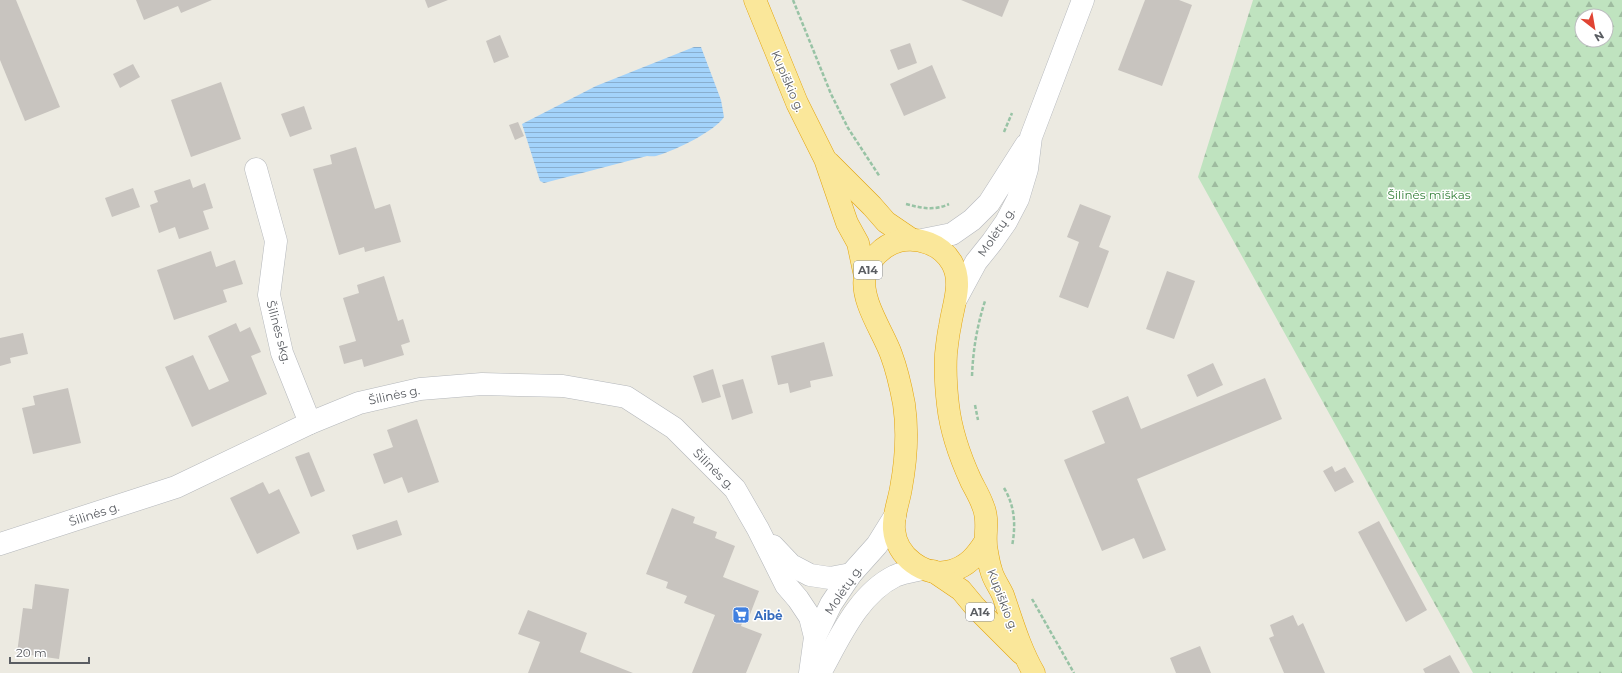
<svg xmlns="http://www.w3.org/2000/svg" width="1622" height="673" font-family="Montserrat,sans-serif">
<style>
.forest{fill:url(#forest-firs);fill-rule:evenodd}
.water{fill:url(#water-rules)}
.building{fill:#c8c4bf}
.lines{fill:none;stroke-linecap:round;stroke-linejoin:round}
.minor-casing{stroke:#b4b7bb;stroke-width:23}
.tertiary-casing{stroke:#b4b7bb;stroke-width:23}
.secondary-casing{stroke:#b5b8bd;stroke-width:23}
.trunk-casing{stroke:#e3a40b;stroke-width:23}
.path{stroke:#98c3a5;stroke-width:2.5;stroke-dasharray:4 2;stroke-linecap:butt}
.minor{stroke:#fff;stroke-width:22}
.tertiary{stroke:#fff;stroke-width:22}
.secondary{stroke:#fff;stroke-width:22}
.trunk{stroke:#fae79a;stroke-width:22}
.labels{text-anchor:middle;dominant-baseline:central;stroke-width:3;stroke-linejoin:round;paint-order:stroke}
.shield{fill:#fff;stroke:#8c8e91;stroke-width:1}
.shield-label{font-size:11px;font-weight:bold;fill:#5a5d62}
.street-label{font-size:12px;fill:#5a5d62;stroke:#fff}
.park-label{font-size:12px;fill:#38823d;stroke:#fff}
.shop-label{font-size:12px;font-weight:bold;fill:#366cbe;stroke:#fff;text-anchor:start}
</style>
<defs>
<pattern id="forest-firs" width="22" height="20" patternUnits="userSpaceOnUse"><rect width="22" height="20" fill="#bfe3bf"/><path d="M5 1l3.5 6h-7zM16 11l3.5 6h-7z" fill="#9ebb9f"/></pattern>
<pattern id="water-rules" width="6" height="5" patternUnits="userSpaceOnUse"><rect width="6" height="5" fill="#a3d3fb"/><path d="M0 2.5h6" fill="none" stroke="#88aecf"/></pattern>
</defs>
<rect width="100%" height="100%" fill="#eceae1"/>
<path class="forest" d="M1253 0H1622V673H1473L1198 177ZM1582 16H1606V40H1582Z"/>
<path class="water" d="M694 47H701L721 100 724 117C715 131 676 150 659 155 655 157 651 156 647 156L544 183 540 181 522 124 596 86Z"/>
<g class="building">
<path d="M0 0H16L60 107 25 121 0 60Z"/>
<path d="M136 0H212L181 13 178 6 144 20Z"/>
<path d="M425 0H448L428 8Z"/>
<path d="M961 0H1009L1002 17Z"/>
<path d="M1145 0H1179L1192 5 1162 86 1118 70Z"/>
<path d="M500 35 509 57 494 63 486 41Z"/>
<path d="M910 43 917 63 898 70 890 50Z"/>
<path d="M133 64 140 77 120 88 113 74Z"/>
<path d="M932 65 946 98 904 116 890 84Z"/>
<path d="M221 82 241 139 191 157 171 100Z"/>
<path d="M304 106 312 129 290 137 281 114Z"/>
<path d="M518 122 524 136 515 140 509 125Z"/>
<path d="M356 147 375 209 390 204 401 242 365 252 364 247 339 255 313 169 332 164 330 155Z"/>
<path d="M190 179 193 188 205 183 213 208 203 211 209 229 179 239 175 227 159 233 150 205 158 202 154 191Z"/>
<path d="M133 188 140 207 112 217 105 198Z"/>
<path d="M1080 204 1111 216 1099 247 1109 251 1088 308 1059 297 1079 242 1067 237Z"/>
<path d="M211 251 216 267 235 260 243 284 223 290 227 302 174 320 157 270Z"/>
<path d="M1167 271 1195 281 1174 339 1146 329Z"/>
<path d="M384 276 398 321 403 319 410 342 401 345 404 355 364 367 362 359 344 364 339 346 356 341 343 298 359 293 357 285Z"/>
<path d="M236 323 240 332 250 327 261 352 251 356 267 394 192 427 165 367 193 355 209 390 229 381 208 336Z"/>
<path d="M23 333 28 354 10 358 11 363 0 366V338Z"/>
<path d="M824 342 833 376 810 381 811 387 790 393 788 383 778 385 771 356Z"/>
<path d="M1213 363 1223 385 1197 397 1187 375Z"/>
<path d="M713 369 721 397 702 403 693 376Z"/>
<path d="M1265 378 1282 419 1137 479 1166 550 1143 559 1134 538 1102 551 1064 460 1105 443 1092 411 1128 396 1141 429Z"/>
<path d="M743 379 753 413 732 420 722 385Z"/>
<path d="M68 388 81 443 33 454 22 408 35 405 33 396Z"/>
<path d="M417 419 439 482 408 493 402 477 384 484 373 454 393 447 387 430Z"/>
<path d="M309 452 325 491 311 497 295 457Z"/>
<path d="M1332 466 1335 472 1345 467 1354 482 1335 492 1323 471Z"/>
<path d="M263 482 269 494 279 489 300 533 257 554 230 498Z"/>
<path d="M672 508 695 517 693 523 717 532 715 538 735 546 723 577 759 591 749 617 745 615 741 626 762 634 746 673H692L715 615 684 603 687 596 666 588 668 582 646 574Z"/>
<path d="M397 520 402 535 357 550 352 535Z"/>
<path d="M1379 521 1427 610 1406 622 1358 532Z"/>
<path d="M35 584 69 589 59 659 17 653 23 608 32 609Z"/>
<path d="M528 610 587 633 580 652 633 673H528L540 642 518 634Z"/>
<path d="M1293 615 1298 626 1303 623 1325 673H1284L1269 638 1274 636 1270 625Z"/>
<path d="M1200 646 1211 673H1176L1170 658Z"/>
<path d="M1450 655 1460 673H1425L1423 669Z"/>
</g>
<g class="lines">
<g class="minor-casing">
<g id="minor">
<path d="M256 169 276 241 269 295 282 353 310 423"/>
<path d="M0 544 176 487 310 423 359 403 420 389 482 384 563 386 626 397 674 428 735 489 758 529 786 585 798 599 810 617 815 637"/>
<path d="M773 546 791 565 810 575 830 578 851 574"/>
</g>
</g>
<g class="tertiary-casing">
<g id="tertiary">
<path d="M810 673 815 637 831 604 851 574 877 545 895 516"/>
<path d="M820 673C839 639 858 594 895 576 904 572 914 571 922 569"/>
</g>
</g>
<g class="secondary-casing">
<g id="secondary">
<path d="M922 240 952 234 972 220 989 203 1026 145"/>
<path d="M956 299 976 262 992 242 1006 222 1018 199 1027 169 1031 137 1083 0"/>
</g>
</g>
<g class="trunk-casing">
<g id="trunk">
<path d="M755 0 797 103 825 159 847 223 858 243 865 276"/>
<path d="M829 163 872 206 886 222 911 239"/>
<path d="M985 542C976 556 968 566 951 571 924 578 896 556 894 529 893 515 899 501 901 488 906 461 908 431 904 404 901 388 897 370 891 354 883 332 860 300 865 276 868 260 883 245 899 241 919 237 941 244 952 263 963 283 953 305 950 326 948 335 947 345 946 354 945 371 946 388 948 405 951 432 960 457 971 481 975 489 980 497 983 506 990 522 983 536 987 552 988 558 989 564 991 570 993 579 999 586 1003 595 1012 621 1020 649 1034 673"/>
<path d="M933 571 961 590 976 608 1021 653"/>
</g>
</g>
<g class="path">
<path d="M793 0 831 94 848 128 880 177"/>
<path d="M1004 132 1012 113"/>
<path d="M906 204C921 208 934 211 949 204"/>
<path d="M972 376C973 350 977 326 985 301"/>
<path d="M975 405 978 420"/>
<path d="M1004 488C1015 506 1016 526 1012 546"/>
<path d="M1032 599 1074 673"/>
</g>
<use href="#minor" class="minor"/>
<use href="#tertiary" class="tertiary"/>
<use href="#secondary" class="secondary"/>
<use href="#trunk" class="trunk"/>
</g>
<defs>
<g id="supermarket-square" transform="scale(0.9)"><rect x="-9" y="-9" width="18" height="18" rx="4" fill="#3f7fe0" stroke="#fff"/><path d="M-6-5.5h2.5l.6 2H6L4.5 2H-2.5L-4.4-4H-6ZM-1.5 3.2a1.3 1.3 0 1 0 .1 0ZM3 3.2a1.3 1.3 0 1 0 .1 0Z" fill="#fff"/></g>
</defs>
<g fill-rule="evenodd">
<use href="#supermarket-square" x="741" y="615"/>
</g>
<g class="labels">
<g class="shield">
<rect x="854" y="261" width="28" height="18" rx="3"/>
<rect x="966" y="603" width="28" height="18" rx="3"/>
</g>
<g class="shield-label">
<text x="868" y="270">A14</text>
<text x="980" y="612">A14</text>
</g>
<g class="street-label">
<text transform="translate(788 81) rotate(67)">Kupiškio g.</text>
<text transform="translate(996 232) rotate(-56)">Molėtų g.</text>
<text transform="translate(279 332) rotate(75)">Šilinės skg.</text>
<text transform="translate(394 395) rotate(-12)">Šilinės g.</text>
<text transform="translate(714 469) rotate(45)">Šilinės g.</text>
<text transform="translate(94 514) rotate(-18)">Šilinės g.</text>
<text transform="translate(843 590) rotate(-56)">Molėtų g.</text>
<text transform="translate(1003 600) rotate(69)">Kupiškio g.</text>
</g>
<g class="park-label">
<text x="1429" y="194">Šilinės miškas</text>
</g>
<g class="shop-label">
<text x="754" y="615">Aibė</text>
</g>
</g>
<g transform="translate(1594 28) rotate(149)"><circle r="19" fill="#ffffff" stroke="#bdbec0"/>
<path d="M0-3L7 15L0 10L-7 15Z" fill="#e04433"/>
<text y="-6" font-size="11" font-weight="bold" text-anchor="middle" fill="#5a5d62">N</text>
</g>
<path d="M10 657v6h79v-6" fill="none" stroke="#5a5d62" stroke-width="2"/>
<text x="16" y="657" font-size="12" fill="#5a5d62" stroke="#ffffff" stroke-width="3" paint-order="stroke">20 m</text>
</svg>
